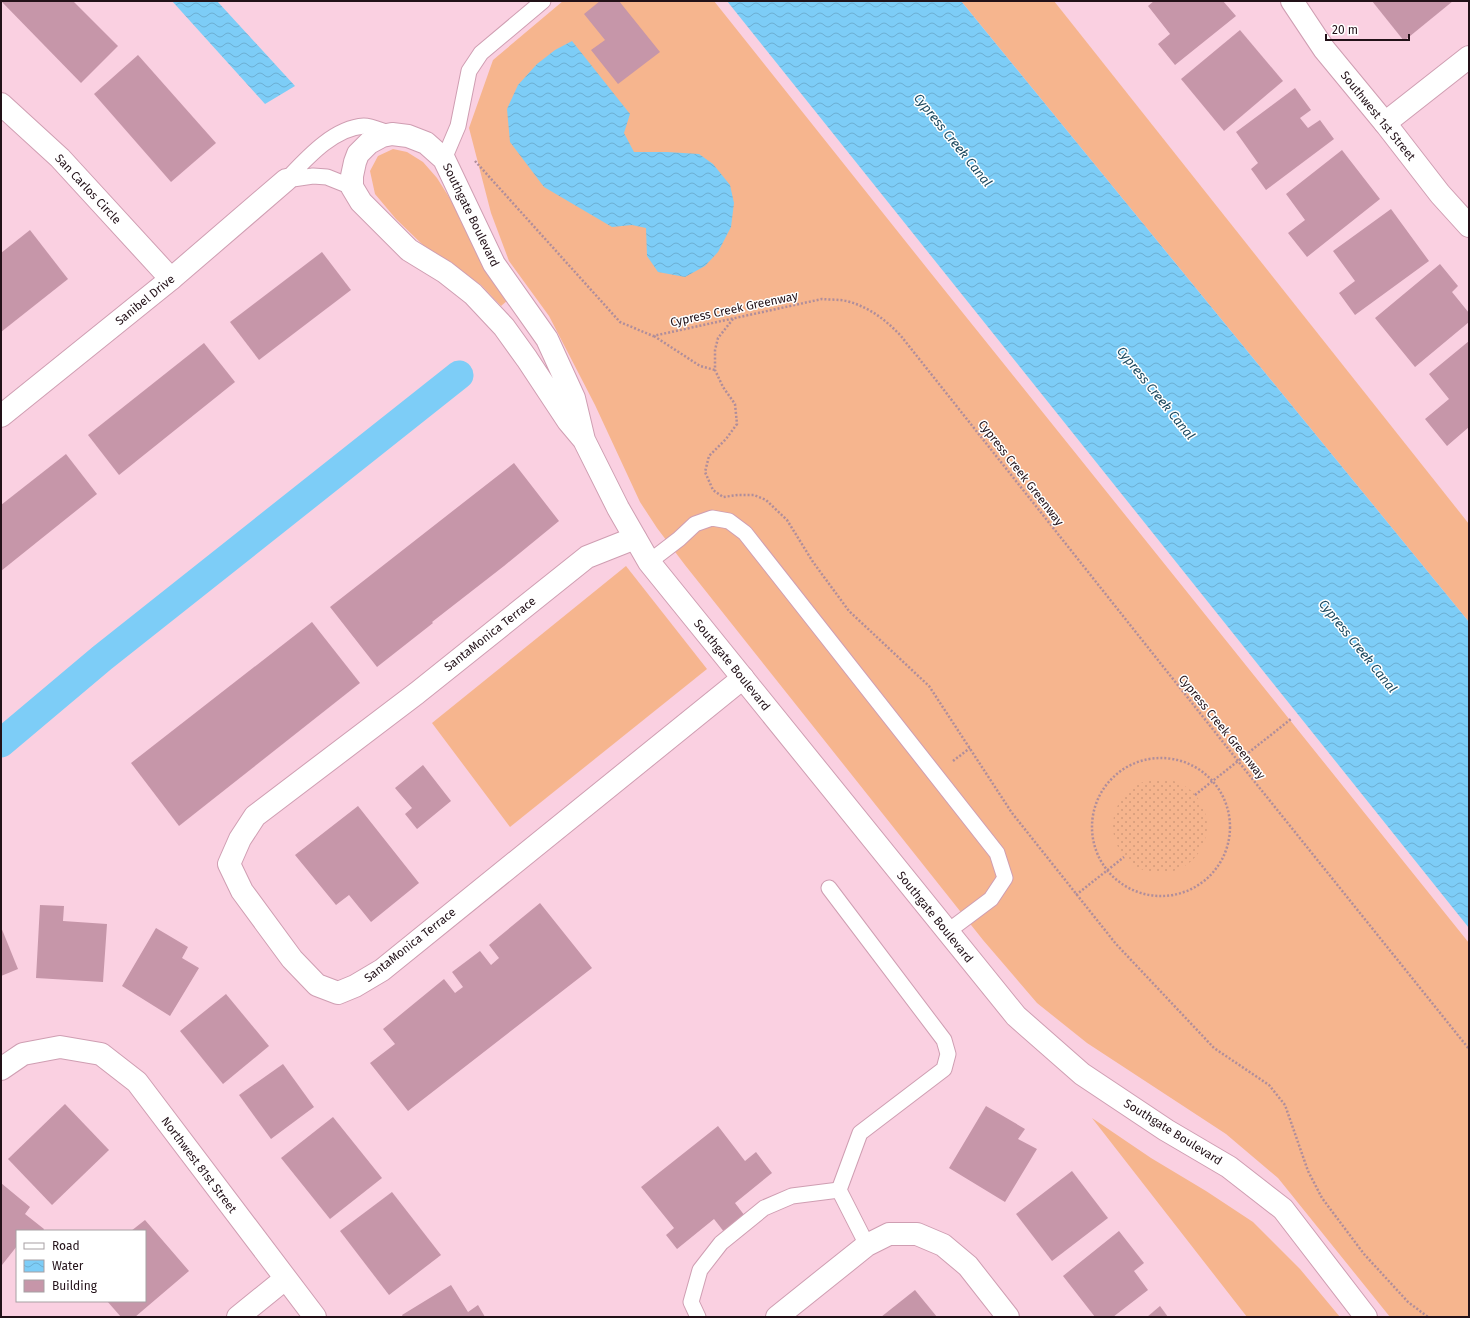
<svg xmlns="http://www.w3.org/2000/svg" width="1470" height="1318" font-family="'Fira Sans',sans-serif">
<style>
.grass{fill:#f6b58e}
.park{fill:url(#park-dots)}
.water{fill:url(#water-waves)}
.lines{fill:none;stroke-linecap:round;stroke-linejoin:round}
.canal{stroke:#7dcdf7;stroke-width:29}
.building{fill:#c696a9}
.service-casing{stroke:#cf9eb2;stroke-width:17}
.minor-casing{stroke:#cf9eb2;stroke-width:24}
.tertiary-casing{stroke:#cf9eb2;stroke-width:24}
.path{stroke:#af8d9b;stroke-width:2.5;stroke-dasharray:2 2;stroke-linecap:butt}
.service{stroke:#fff;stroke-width:15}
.minor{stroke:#fff;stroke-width:22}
.tertiary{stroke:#fff;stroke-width:22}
.labels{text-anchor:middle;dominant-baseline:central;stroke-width:3;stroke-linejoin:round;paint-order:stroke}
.street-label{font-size:12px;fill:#221118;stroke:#fff}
.water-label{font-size:13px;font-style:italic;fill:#1c495f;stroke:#fff}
</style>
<defs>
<pattern id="park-dots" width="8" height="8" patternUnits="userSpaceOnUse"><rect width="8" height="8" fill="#f6b58e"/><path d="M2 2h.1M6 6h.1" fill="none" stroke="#d39b7a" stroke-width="1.8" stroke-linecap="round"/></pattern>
<pattern id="water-waves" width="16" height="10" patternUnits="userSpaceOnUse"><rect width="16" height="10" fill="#7dcdf7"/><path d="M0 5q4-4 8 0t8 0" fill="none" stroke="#6cafd3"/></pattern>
</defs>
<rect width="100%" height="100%" fill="#fad0e1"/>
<g class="grass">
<path d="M563 1H714L930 272 1469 943V1317H1390L1278 1178 1226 1134 1087 1043 1037 1003 983 940 685 565 657 528 640 502 595 405 549 316 509 261 491 213 469 128 493 60Z"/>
<path d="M961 1H1054L1469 524V622Z"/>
<path d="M393 149 407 152 423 162 437 178 454 205 508 300 501 306 481 285 425 247 396 219 375 194 370 171 378 156Z"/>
<path d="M626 566 707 669 510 827 432 723Z"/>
<path d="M1092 1118 1151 1158 1206 1191 1253 1222 1300 1269 1340 1317H1247Z"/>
</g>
<circle class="park" cx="1160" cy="826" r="47"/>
<g class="water">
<path d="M172 1H217L295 86 265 104Z"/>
<path d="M727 1H961L1469 622V928Z"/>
<path d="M572 41 630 114 624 133 634 152H667L699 154 713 164 730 185 734 203 731 227 718 252 705 266 685 277 658 272 647 256 646 228 632 225 612 227 544 187 510 142 507 109 518 85 537 64 555 50Z"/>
</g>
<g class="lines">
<path class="canal" d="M1 743 102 658 459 375"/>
</g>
<g class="building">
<path d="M1 1H73L118 46 81 83Z"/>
<path d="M600 1H619L660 52 618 84 591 50 605 40 584 14Z"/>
<path d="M1154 1H1223L1236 16 1175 65 1158 44 1170 34 1148 6Z"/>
<path d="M1372 1H1453L1404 41Z"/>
<path d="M1240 30 1283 81 1224 131 1181 79Z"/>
<path d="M138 55 216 143 171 182 94 94Z"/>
<path d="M1295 88 1311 110 1300 118 1308 128 1320 120 1334 139 1266 190 1251 169 1258 163 1236 132Z"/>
<path d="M1342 150 1380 199 1307 257 1288 233 1305 220 1286 194Z"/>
<path d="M1391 209 1429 261 1355 315 1339 293 1355 281 1333 251Z"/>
<path d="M30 230 68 279 1 332V253Z"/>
<path d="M322 252 351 290 259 360 230 322Z"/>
<path d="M1440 264 1458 286 1452 292 1469 313V322L1415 367 1375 318Z"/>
<path d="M1469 341V427L1447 446 1425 419 1449 399 1429 374Z"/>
<path d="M204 343 235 382 119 475 88 435Z"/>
<path d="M66 454 97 494 1 571V505Z"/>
<path d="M514 463 559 521 504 566 432 622 433 623 377 667 330 607Z"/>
<path d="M312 622 360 683 179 826 131 763Z"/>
<path d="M423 765 451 801 417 829 405 814 412 808 395 788Z"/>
<path d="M358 806 419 883 371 922 349 895 336 905 295 855Z"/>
<path d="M540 903 592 968 408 1111 370 1063 395 1044 383 1029 444 979 455 993 463 987 452 972 480 951 491 965 499 958 489 945Z"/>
<path d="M40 905 64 906 63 921 107 924 103 982 36 978Z"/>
<path d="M1 927 18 969 1 976Z"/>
<path d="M156 928 188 947 182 958 199 968 170 1016 122 986Z"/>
<path d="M226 994 269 1046 223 1084 180 1031Z"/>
<path d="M283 1064 314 1107 271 1139 239 1095Z"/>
<path d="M65 1104 109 1150 52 1205 8 1159Z"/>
<path d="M986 1106 1025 1129 1018 1139 1037 1149 1005 1202 949 1168Z"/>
<path d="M333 1117 382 1178 330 1219 281 1158Z"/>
<path d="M718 1126 745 1161 756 1152 772 1173 735 1203 748 1220 728 1237 714 1219 677 1249 666 1235 674 1228 641 1187Z"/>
<path d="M1072 1171 1108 1218 1052 1261 1016 1214Z"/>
<path d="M1 1183 30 1207 25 1214 44 1229 43 1231H17V1246L2 1265Z"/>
<path d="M392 1192 441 1255 389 1295 340 1231Z"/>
<path d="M145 1220 189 1271 135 1317H121L107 1301H145V1231H131Z"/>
<path d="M1119 1231 1144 1263 1134 1271 1148 1290 1113 1317H1095L1063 1276Z"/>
<path d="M451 1285 468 1312 478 1305 485 1317H403L402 1315Z"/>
<path d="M915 1290 937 1317H881Z"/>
<path d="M1160 1306 1168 1317H1147Z"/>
</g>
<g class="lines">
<g class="service-casing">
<g id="service">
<path d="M444 159 458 126 469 71 481 53 543 1"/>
<path d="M352 187 327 177 313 176 286 180C306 159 333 128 364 126 372 126 384 132 392 134"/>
<path d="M649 562 679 539 695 524 712 518 729 521 745 533 997 853 1005 878 991 899 947 932"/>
<path d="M829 888 944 1040 948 1054 944 1069 860 1133 839 1190 867 1245"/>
<path d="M698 1317 691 1302 700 1270 721 1243 764 1208 792 1196 839 1190"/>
</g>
</g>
<g class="minor-casing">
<g id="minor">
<path d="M1292 1 1324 49 1385 123 1440 194 1469 226"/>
<path d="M1 104 60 158 171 279"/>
<path d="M1385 123 1469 57"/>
<path d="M1 416 171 279 286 180"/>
<path d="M635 538 587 557 417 693 255 816 240 839 229 864 242 891 292 959 317 985 338 993 355 986 382 970 743 678"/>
<path d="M1 1069 23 1054 60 1047 101 1054 137 1082 315 1317"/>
<path d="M238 1317 285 1279"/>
<path d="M777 1317 867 1245 889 1234H917L943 1245 968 1266 1008 1317"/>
</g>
</g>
<g class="tertiary-casing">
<path id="tertiary" d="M584 440 568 421 527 359 504 327 473 294 445 272 409 250 361 202 352 187V176L355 162 358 154 369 143 382 136 392 134 408 136 426 143 444 159 494 264 547 339 574 398 584 440 618 508 649 562 1016 1016 1082 1074 1166 1130 1229 1167 1283 1209 1366 1317"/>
</g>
<g class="path">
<path d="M475 161 620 322 653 336 822 299C831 300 841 299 850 302 870 308 886 320 901 336L1238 761 1469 1049"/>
<path d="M733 319 718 338 715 350V370L723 387 735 404 737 424 726 439 709 456 705 472 713 490 723 497 738 495H754L766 500 787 520 813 562 849 611 929 686 1012 813 1116 944 1214 1048 1269 1085 1285 1105 1308 1171 1322 1198 1364 1254 1408 1302 1428 1317"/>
<path d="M654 336 700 366 715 370"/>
<circle cx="1161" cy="827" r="69"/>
<path d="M953 761 970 748"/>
<path d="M1195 795 1291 719"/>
<path d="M1076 895 1124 857"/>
</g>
<use href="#service" class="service"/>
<use href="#minor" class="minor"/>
<use href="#tertiary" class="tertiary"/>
</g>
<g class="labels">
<g class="street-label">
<text transform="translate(1378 116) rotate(51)">Southwest 1st Street</text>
<text transform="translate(88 189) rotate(47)">San Carlos Circle</text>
<text transform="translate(471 215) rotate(64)">Southgate Boulevard</text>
<text transform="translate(145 300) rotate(-39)">Sanibel Drive</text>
<text transform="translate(734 309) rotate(-12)">Cypress Creek Greenway</text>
<text transform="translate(1021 473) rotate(52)">Cypress Creek Greenway</text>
<text transform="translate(490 634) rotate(-38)">SantaMonica Terrace</text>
<text transform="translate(732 665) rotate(51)">Southgate Boulevard</text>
<text transform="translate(1222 727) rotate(51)">Cypress Creek Greenway</text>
<text transform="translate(935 917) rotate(51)">Southgate Boulevard</text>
<text transform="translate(410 945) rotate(-38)">SantaMonica Terrace</text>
<text transform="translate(1173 1132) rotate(32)">Southgate Boulevard</text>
<text transform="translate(199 1165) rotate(53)">Northwest 81st Street</text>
</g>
<g class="water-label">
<text transform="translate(953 140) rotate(51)">Cypress Creek Canal</text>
<text transform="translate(1156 393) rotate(51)">Cypress Creek Canal</text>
<text transform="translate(1358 646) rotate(51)">Cypress Creek Canal</text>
</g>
</g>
<rect width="1470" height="1318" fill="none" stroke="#221118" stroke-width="4"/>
<rect x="16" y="1230" width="130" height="72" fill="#ffffff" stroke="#a7a0a3"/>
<rect x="24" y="1243" width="20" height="6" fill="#ffffff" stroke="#a7a0a3"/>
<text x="52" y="1250" font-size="12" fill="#221118">Road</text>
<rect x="24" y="1260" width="20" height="12" fill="url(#water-waves)" stroke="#a7a0a3"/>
<text x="52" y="1270" font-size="12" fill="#221118">Water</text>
<rect x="24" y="1280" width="20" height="12" fill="#c696a9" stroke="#a7a0a3"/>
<text x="52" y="1290" font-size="12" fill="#221118">Building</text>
<path d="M1326 34v6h83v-6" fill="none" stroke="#221118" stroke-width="2"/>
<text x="1332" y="34" font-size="12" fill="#221118" stroke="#ffffff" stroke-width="3" paint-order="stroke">20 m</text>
</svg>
